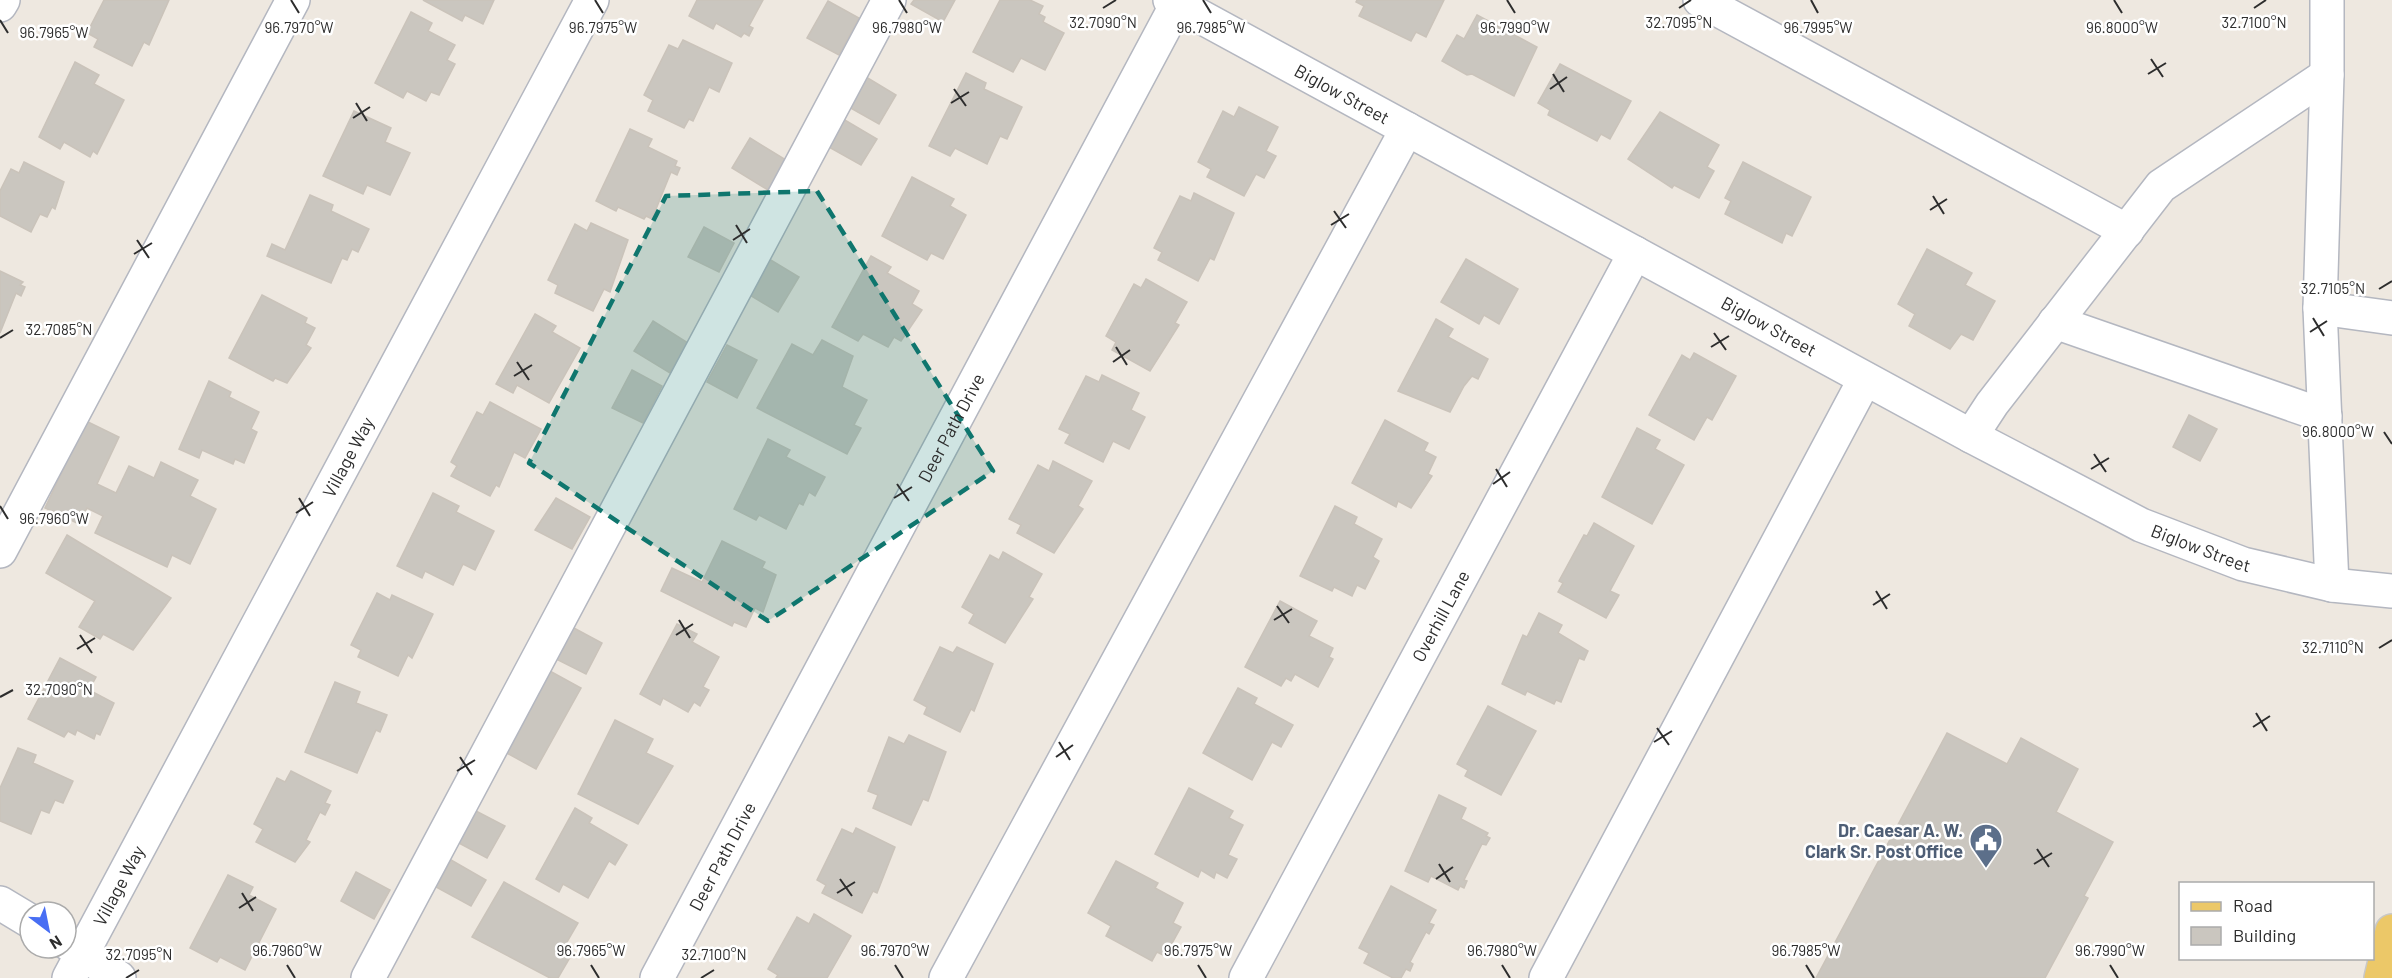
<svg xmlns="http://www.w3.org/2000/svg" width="2392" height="978" font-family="Barlow,sans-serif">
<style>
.building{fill:#cac6bf;stroke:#cac3ba;stroke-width:1.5}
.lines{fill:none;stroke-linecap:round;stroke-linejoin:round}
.minor-casing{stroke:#b4b7c0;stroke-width:36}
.major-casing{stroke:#c8c8c8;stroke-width:36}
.minor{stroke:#fff;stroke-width:33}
.major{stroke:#ecc868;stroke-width:33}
.marked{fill:#0f766e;fill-opacity:0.2;stroke:#0f766e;stroke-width:4.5;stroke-dasharray:12 8;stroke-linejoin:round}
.ticks{fill:none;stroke:#2d2d2d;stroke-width:2}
.labels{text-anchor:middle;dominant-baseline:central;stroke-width:5;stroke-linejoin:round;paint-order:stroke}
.street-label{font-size:18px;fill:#2d2d2d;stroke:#fff}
.service-label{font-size:18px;font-weight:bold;fill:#4e5e75;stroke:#fff;text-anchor:end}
.ticks-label{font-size:15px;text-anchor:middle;fill:#2d2d2d;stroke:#fff;stroke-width:5;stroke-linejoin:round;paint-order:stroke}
</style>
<rect width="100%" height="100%" fill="#eee8e0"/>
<g class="building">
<path d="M104 0H169L149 45 144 42 132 66 94 47 98 39 87 33Z"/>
<path d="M423 0H494L483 24 465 15 462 21Z"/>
<path d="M697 0H763L749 26 753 28 749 36 744 33 741 37 716 23 713 29 689 16Z"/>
<path d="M914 0H955L943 22 911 4Z"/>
<path d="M1000 0H1030L1043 6 1039 14 1045 17 1043 22 1064 33 1045 70 1021 58 1013 72 973 52Z"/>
<path d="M1357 0H1444L1426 37 1416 32 1411 41 1359 16 1364 6 1356 2Z"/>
<path d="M828 1 859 18 839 55 807 38Z"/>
<path d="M411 12 432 23 428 31 455 45 447 60 455 64 439 95 431 92 426 101 407 91 403 98 375 83Z"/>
<path d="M1477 15 1537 47 1514 96 1472 74 1467 75 1442 61 1457 35 1464 39Z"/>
<path d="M683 40 732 63 719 92 709 87 693 121 689 119 684 128 648 111 653 100 644 95 669 45 678 49Z"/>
<path d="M75 62 99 75 94 84 124 100 97 154 93 151 90 157 64 142 60 149 39 137Z"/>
<path d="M1560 64 1631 101 1610 139 1601 134 1597 141 1548 115 1550 110 1538 103Z"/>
<path d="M966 73 986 83 984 89 1022 107 1007 139 1000 136 987 164 955 148 950 156 929 146Z"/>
<path d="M866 77 896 95 879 124 847 106Z"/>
<path d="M1239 107 1278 127 1266 151 1276 156 1264 178 1256 174 1244 196 1207 177 1211 169 1198 162 1223 111 1234 117Z"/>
<path d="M354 111 391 128 385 142 410 153 390 195 367 185 363 194 323 176Z"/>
<path d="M1660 112 1719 145 1707 167 1714 171 1699 198 1674 185 1672 188 1628 159Z"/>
<path d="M843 119 877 139 861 165 827 146Z"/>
<path d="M630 129 652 139 648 147 677 161 675 166 680 168 677 175 671 172 652 219 646 216 644 219 618 207 616 211 596 201Z"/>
<path d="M750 138 786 160 768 190 732 168Z"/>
<path d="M24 162 64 182 55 209 52 207 47 217 40 214 31 232 0 216V191L11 169 19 173Z"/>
<path d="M1743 162 1811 197 1792 236 1786 233 1782 243 1725 214 1731 201 1725 198Z"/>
<path d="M912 177 954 199 950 206 966 215 943 259 931 253 927 260 882 236Z"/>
<path d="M1194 193 1234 213 1214 260 1210 258 1198 281 1158 260 1162 252 1154 248 1180 196 1191 201Z"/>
<path d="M310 195 333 205 331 211 369 229 358 252 352 249 347 260 342 258 331 283 267 256 272 244 285 250Z"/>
<path d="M591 223 628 240 610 292 604 289 593 311 555 293 558 285 548 280 575 224 587 231Z"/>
<path d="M704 227 734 243 719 272 688 257Z"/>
<path d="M1927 249 1972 273 1965 285 1995 301 1973 340 1961 334 1950 349 1909 326 1915 314 1898 304Z"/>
<path d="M871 256 891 267 887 273 919 291 912 304 922 310 901 341 894 337 888 347 863 334 858 341 832 327Z"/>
<path d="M769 259 799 277 778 312 748 294Z"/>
<path d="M1466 259 1518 289 1499 324 1484 315 1479 324 1441 302Z"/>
<path d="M0 271 23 282 20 285 25 287 21 296 16 293 0 333Z"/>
<path d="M1146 279 1187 302 1175 323 1179 325 1150 371 1112 350 1116 342 1106 336 1134 284 1141 288Z"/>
<path d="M262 295 307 318 305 323 315 328 306 345 311 348 287 383 275 378 273 381 229 358Z"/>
<path d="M535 314 556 326 552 332 580 348 549 403 517 385 513 393 496 384Z"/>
<path d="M1436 319 1453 329 1448 337 1488 359 1478 379 1472 376 1464 386 1450 412 1398 391Z"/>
<path d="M653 321 688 343 670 373 634 351Z"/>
<path d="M822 340 853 356 842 387 867 400 854 425 861 428 847 454 757 408 792 344 813 355Z"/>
<path d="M727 345 757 360 737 398 707 382Z"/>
<path d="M1694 353 1736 376 1712 420 1707 417 1694 440 1649 415 1682 355 1690 360Z"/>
<path d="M632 370 662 386 643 423 612 408Z"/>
<path d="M1102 375 1139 393 1131 410 1145 417 1129 449 1113 441 1103 462 1065 443 1070 434 1059 429 1086 376 1099 382Z"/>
<path d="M209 381 231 392 229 397 259 412 251 429 257 432 244 463 235 459 233 464 202 450 199 458 179 449Z"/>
<path d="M490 402 541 429 525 458 514 452 499 487 496 485 490 496 451 476 457 466 451 462 477 412 483 415Z"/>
<path d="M2189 415 2217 429 2200 461 2173 447Z"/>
<path d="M1385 420 1428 443 1424 451 1436 457 1428 474 1432 476 1411 508 1398 501 1396 507 1352 483Z"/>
<path d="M86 421 119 437 97 484 116 493 129 466 154 478 161 462 198 480 190 496 216 509 190 564 172 555 167 567 95 533 103 516 87 508 79 524 45 508Z"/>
<path d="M1637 428 1660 440 1655 449 1684 465 1652 524 1602 497Z"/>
<path d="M768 439 790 450 786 457 825 477 815 496 809 492 803 505 799 503 786 529 759 515 756 520 734 509Z"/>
<path d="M1053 461 1092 481 1078 506 1083 509 1054 553 1017 533 1021 525 1009 519 1038 465 1049 471Z"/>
<path d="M433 493 459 506 456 512 494 531 475 570 463 564 453 585 425 571 422 578 397 566Z"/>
<path d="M556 498 590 517 572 549 535 530Z"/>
<path d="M1335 506 1357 517 1354 524 1382 539 1373 557 1379 561 1365 589 1357 585 1352 596 1334 587 1332 591 1300 576Z"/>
<path d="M1594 523 1634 546 1610 591 1619 595 1606 618 1558 592 1563 583 1559 581 1584 535 1587 536Z"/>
<path d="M67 535 171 598 133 650 103 634 100 639 79 627 95 601 46 573Z"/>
<path d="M722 541 765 562 762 568 776 575 763 612 755 608 746 627 734 622 732 626 661 591 672 568 702 582Z"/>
<path d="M1003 552 1042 574 1029 597 1033 599 1005 643 969 623 974 614 962 607 990 555 999 560Z"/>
<path d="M377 593 390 600 392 595 433 614 412 658 408 655 398 676 358 657 361 650 351 645Z"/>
<path d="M1280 601 1317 621 1309 636 1333 648 1329 657 1333 659 1318 687 1295 674 1291 681 1286 678 1281 686 1245 667Z"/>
<path d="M1539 613 1562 625 1558 633 1588 651 1584 660 1579 658 1561 702 1556 700 1554 704 1527 691 1525 695 1502 684 1523 635 1527 637Z"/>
<path d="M677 624 697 634 692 642 719 657 703 687 709 690 700 706 694 702 688 712 663 698 660 705 640 694Z"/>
<path d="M572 627 602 643 586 674 556 659Z"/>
<path d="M940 647 953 653 957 647 993 664 974 711 971 709 960 732 924 714 927 707 914 700Z"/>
<path d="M60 658 96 677 89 690 114 703 100 735 96 733 94 739 77 730 75 735 68 731 64 737 28 719Z"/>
<path d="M548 670 581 688 536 769 503 751Z"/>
<path d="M335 682 360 692 356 703 387 715 380 732 376 730 357 773 305 752Z"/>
<path d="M1238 688 1257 698 1254 704 1293 725 1281 747 1272 742 1252 780 1203 753Z"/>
<path d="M1488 706 1536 731 1501 795 1465 776 1468 770 1457 764Z"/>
<path d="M615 720 653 739 646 753 673 766 638 824 578 794Z"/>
<path d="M1947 733 2007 764 2021 738 2078 769 2056 812 2113 842 2084 896 2088 898 2045 978H1816Z"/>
<path d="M909 735 946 752 928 801 923 799 911 825 873 808 878 795 868 791 889 737 904 744Z"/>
<path d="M18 748 36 755 33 763 73 781 63 803 55 800 49 813 41 810 31 834 0 821V788Z"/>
<path d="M291 771 331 791 325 803 330 805 325 815 320 812 306 840 310 842 295 862 256 842 263 829 254 824 277 778 285 782Z"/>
<path d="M1189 788 1233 811 1229 818 1243 825 1228 855 1237 859 1227 878 1216 872 1214 878 1201 870 1198 877 1155 854Z"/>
<path d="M1439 795 1466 808 1461 819 1488 833 1486 836 1490 838 1486 845 1482 844 1464 880 1467 881 1464 888 1460 886 1458 890 1431 876 1428 882 1405 871Z"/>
<path d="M575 808 592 818 589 823 627 845 615 865 609 861 588 898 563 884 559 892 536 879Z"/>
<path d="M474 810 505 826 487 858 455 841Z"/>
<path d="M856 828 895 847 877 893 873 891 862 913 822 893 826 885 817 880 842 829 853 834Z"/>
<path d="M451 860 486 880 471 906 436 887Z"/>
<path d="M1116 861 1158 883 1155 888 1183 903 1173 923 1181 927 1165 956 1157 952 1152 961 1106 936 1111 926 1088 913Z"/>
<path d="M356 872 390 890 374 919 341 901Z"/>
<path d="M228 875 253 887 249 895 276 909 245 970 220 957 217 962 190 948Z"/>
<path d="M504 882 578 923 563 949 572 954 558 978H550L472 937Z"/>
<path d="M1391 886 1436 910 1429 923 1434 925 1429 934 1426 932 1410 962 1413 964 1410 971 1406 969 1401 978H1393L1364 963 1369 953 1359 948Z"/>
<path d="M814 914 851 936 827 978H776L778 975 768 969 797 917 809 924Z"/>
</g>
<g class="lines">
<g class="minor-casing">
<g id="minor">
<path id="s1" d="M1170 0 1971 436 2141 525 2243 564 2332 585 2392 591"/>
<path d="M1700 0 2127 231"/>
<path d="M2327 0V75L2320 308 2392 318"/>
<path d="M0 5 3 0"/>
<path d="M2320 308 2332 585"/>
<path d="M2055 322 2325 416"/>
<path d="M1971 436 1992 404 2161 186 2327 75"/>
<path d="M0 551 293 0"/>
<path d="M0 903 30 921"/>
<path d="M66 942 119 978"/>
<path id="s2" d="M69 978 592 0"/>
<path d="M368 978 889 0"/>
<path id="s3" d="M657 978 1177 4"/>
<path d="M946 978 1407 129"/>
<path id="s4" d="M1246 978 1635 253"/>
<path d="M1546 978 1865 379"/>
</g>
</g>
<g class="major-casing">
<path id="major" d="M2381 978 2392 931"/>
</g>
<use href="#minor" class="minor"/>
<use href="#major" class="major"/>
</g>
<path class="marked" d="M817 191 993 471 768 621 529 463 666 196Z"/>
<path class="ticks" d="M291 0 299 13M595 0 603 13M899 0 907 13M1203 0 1211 13M1507 0 1515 13M1811 0 1818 13M2114 0 2122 13M1103 8 1116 0M1679 8 1691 0M2254 8 2266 0M0 20 8 33M2151 59 2163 77M1553 74 1564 92M2148 74 2166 63M954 89 966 106M1550 89 1567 77M356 103 367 121M951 103 969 92M353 118 370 107M1933 196 1944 214M1930 210 1947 199M1334 211 1346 228M736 225 747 243M1331 225 1349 214M137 240 149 258M733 240 750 229M134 254 152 243M2379 289 2392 281M2313 318 2324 336M2310 332 2327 321M1714 333 1726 350M0 338 13 330M1116 347 1127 365M1711 347 1729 336M517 362 529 380M1113 362 1130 350M514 376 532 365M2384 432 2392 444M2094 454 2106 472M1496 469 1507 487M2091 469 2109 458M897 484 909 501M1493 484 1510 472M299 498 310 516M894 498 912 487M0 506 8 519M296 513 313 502M1876 591 1887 609M1873 605 1890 594M1277 606 1289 623M679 620 690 638M1274 620 1292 609M80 635 92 653M676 635 693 624M2379 648 2392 640M77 649 95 638M0 697 13 690M2256 713 2267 731M2253 727 2270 716M1657 728 1669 745M1059 742 1070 760M1654 742 1672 731M460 757 472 775M1056 757 1073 745M457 771 475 760M2037 849 2049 867M1439 864 1450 882M2034 864 2052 853M840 879 852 896M1436 879 1453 867M242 893 253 911M837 893 855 882M239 908 256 897M287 965 295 978M591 965 599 978M895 965 903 978M1198 965 1206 978M1502 965 1510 978M1806 965 1814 978M2110 965 2118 978M126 978 139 970M701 978 714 970"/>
<defs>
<g id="civic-pin" transform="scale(1.725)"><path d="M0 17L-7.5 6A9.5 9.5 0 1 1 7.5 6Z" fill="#5c6f8a" stroke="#fff"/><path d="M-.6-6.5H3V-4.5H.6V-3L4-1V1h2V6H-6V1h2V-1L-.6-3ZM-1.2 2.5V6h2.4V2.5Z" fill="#fff"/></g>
</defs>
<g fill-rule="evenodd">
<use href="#civic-pin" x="1986" y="840"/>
</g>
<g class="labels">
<g class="street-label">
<text stroke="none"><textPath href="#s1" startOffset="196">Biglow Street</textPath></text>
<text stroke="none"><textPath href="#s1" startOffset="682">Biglow Street</textPath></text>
<text stroke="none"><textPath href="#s3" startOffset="624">Deer Path Drive</textPath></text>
<text stroke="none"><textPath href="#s2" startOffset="591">Village Way</textPath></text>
<text stroke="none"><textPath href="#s1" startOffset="1168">Biglow Street</textPath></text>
<text stroke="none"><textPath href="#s4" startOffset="411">Overhill Lane</textPath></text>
<text stroke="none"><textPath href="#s3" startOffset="138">Deer Path Drive</textPath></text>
<text stroke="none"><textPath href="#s2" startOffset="105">Village Way</textPath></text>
</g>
<g class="service-label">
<text x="1963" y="830">Dr. Caesar A. W.<tspan x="1963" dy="21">Clark Sr. Post Office</tspan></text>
</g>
</g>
<g class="ticks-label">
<text x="1103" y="28">32.7090°N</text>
<text x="1679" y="28">32.7095°N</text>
<text x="2254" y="28">32.7100°N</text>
<text x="1211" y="33">96.7985°W</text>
<text x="299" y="33">96.7970°W</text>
<text x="603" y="33">96.7975°W</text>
<text x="907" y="33">96.7980°W</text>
<text x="1515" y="33">96.7990°W</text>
<text x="1818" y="33">96.7995°W</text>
<text x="2122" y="33">96.8000°W</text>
<text x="54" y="38">96.7965°W</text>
<text x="2333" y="294">32.7105°N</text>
<text x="59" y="335">32.7085°N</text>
<text x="2338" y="437">96.8000°W</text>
<text x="54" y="524">96.7960°W</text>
<text x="2333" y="653">32.7110°N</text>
<text x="59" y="695">32.7090°N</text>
<text x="287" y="956">96.7960°W</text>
<text x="591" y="956">96.7965°W</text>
<text x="895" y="956">96.7970°W</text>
<text x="1198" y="956">96.7975°W</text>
<text x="1502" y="956">96.7980°W</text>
<text x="1806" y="956">96.7985°W</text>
<text x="2110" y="956">96.7990°W</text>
<text x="139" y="960">32.7095°N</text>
<text x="714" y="960">32.7100°N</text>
</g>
<rect x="2179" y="882" width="195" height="78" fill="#ffffff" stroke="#ababab" stroke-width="1.5"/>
<rect x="2191" y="902" width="30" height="9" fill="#ecc868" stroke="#ababab" stroke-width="1.5"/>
<text x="2233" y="912" font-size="18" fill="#2d2d2d">Road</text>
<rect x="2191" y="927" width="30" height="18" fill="#cac6bf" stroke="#ababab" stroke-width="1.5"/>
<text x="2233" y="942" font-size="18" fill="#2d2d2d">Building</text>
<g transform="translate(48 930) rotate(148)"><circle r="28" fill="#ffffff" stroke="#ababab" stroke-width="1.5"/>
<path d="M0-4.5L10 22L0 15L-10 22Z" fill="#486ef3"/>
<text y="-9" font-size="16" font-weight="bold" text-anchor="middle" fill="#2d2d2d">N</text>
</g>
</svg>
